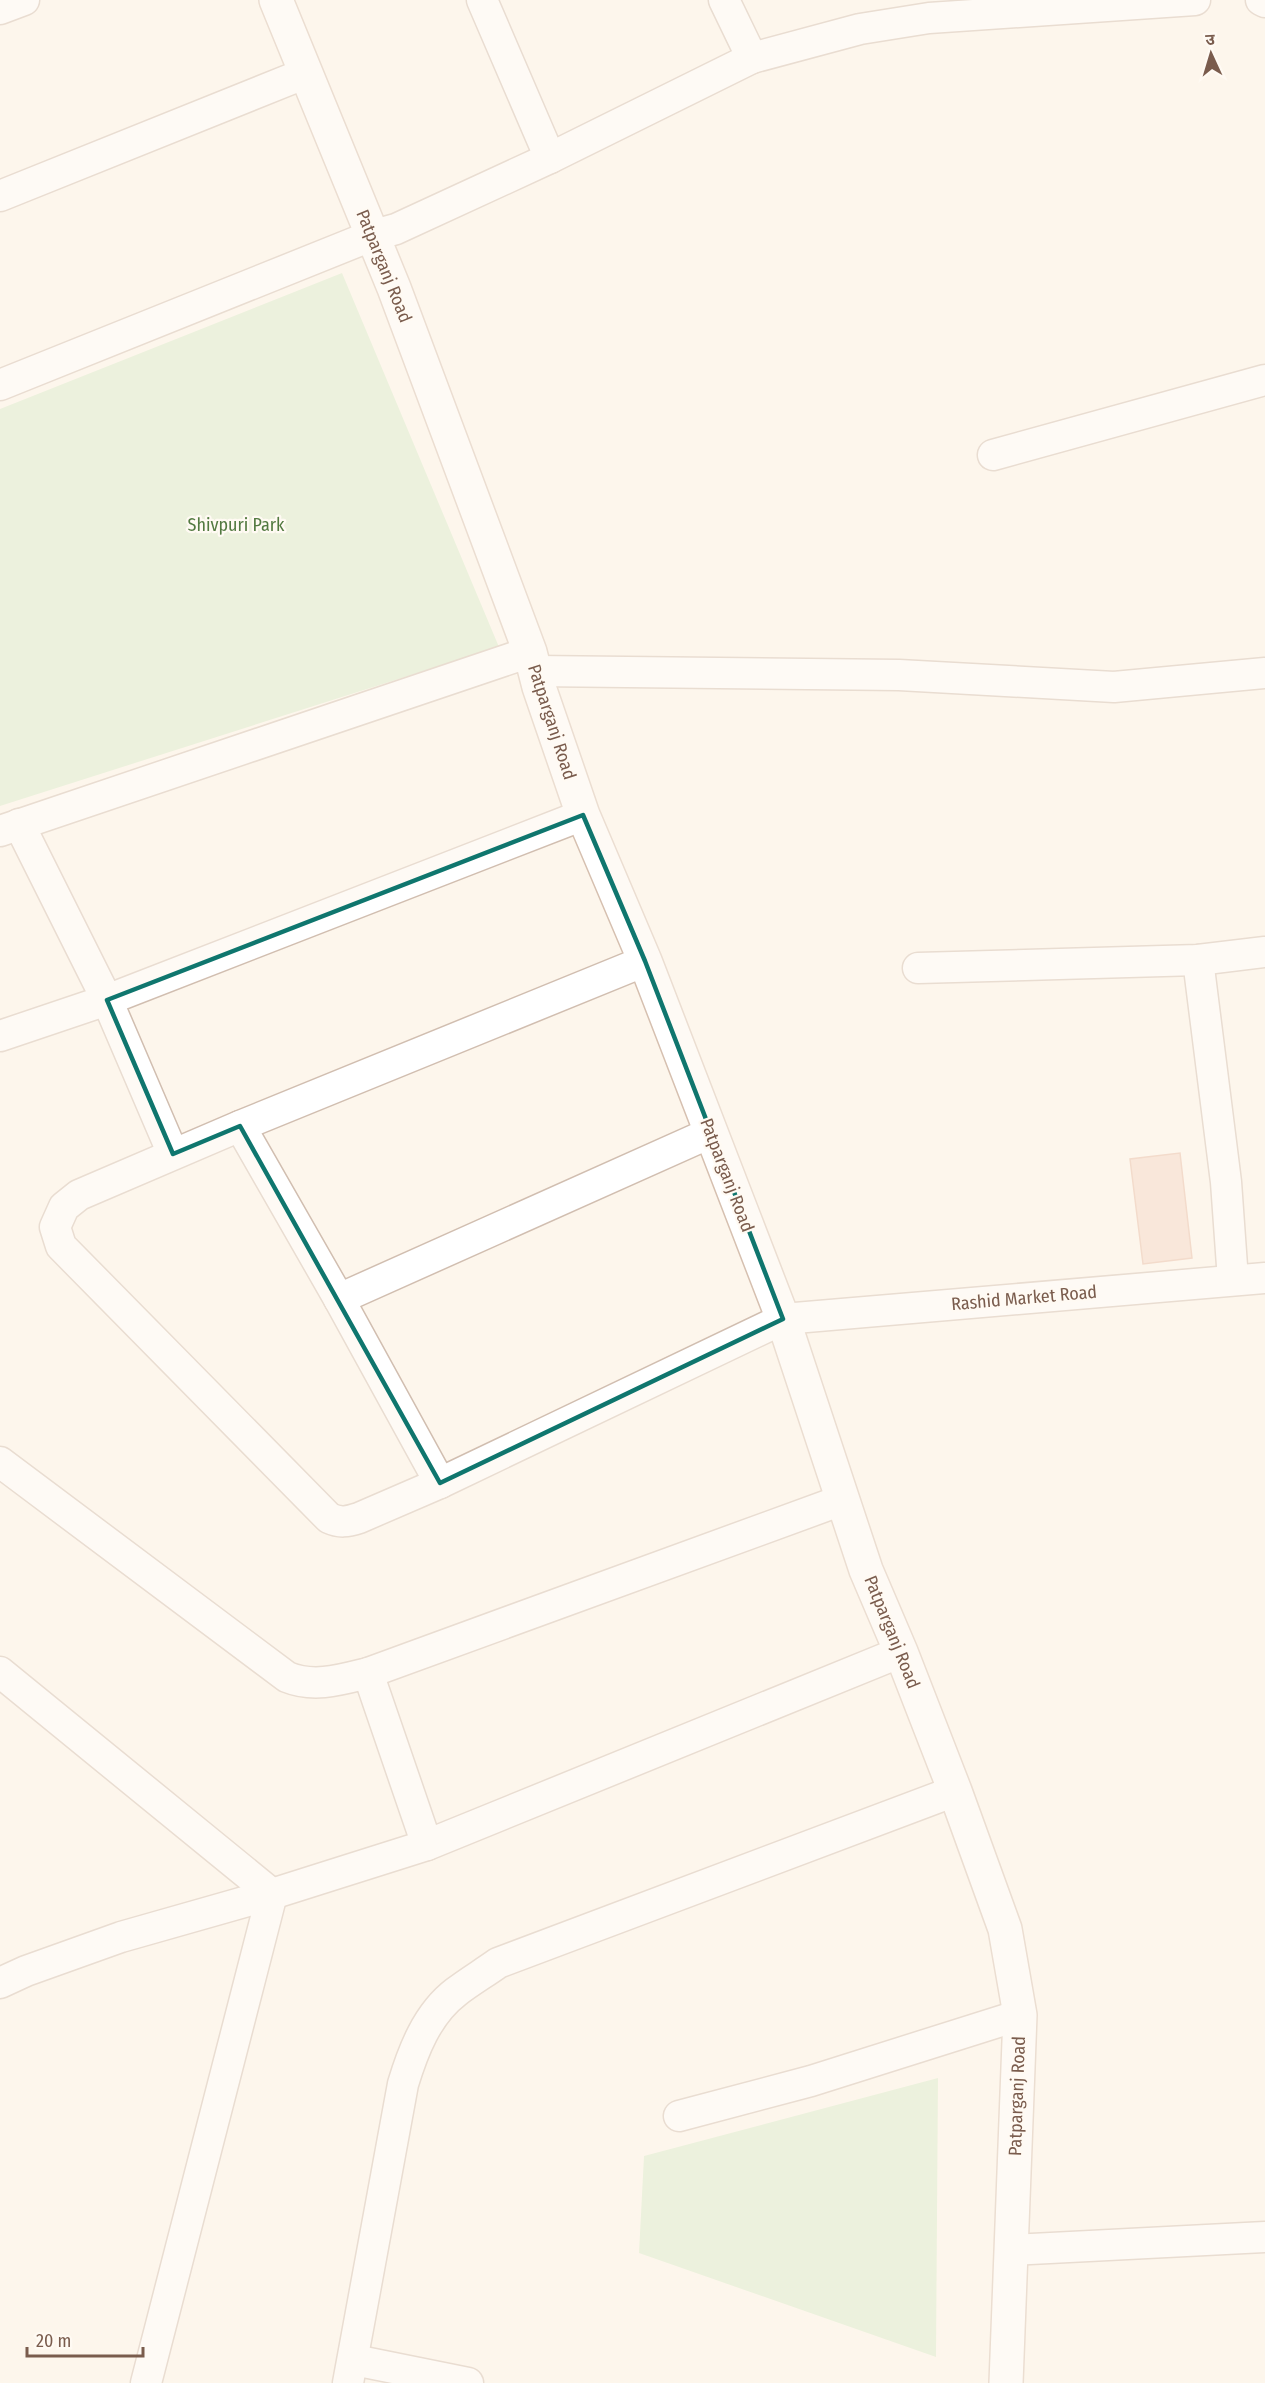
<svg xmlns="http://www.w3.org/2000/svg" width="1265" height="2383" font-family="'Fira Sans Condensed','Noto Sans Devanagari',sans-serif">
<style>
.green{fill:#d8ecc9}
.building{fill:#f3d5c3;stroke:#e6bba3;stroke-width:1.5}
.lines{fill:none;stroke-linecap:round;stroke-linejoin:round}
.street-casing{stroke:#d1beb0;stroke-width:33}
.secondary-casing{stroke:#d6c0b0;stroke-width:36}
.street{stroke:#fff;stroke-width:30}
.secondary{stroke:#fff;stroke-width:33}
.marked{fill:none;stroke:#0f766e;stroke-width:4.5;stroke-linejoin:round}
.labels{text-anchor:middle;dominant-baseline:central;stroke-width:4.5;stroke-linejoin:round;paint-order:stroke}
.street-label{font-size:18px;fill:#7a5c4d;stroke:#fffaf3}
.park-label{font-size:18px;fill:#537a41;stroke:#fffaf3}
</style>
<rect width="100%" height="100%" fill="#fdf6ec"/>
<g class="green">
<path d="M342 273 499 647 0 806V409Z"/>
<path d="M938 2078 936 2357 639 2253 644 2156Z"/>
</g>
<path class="building" d="M1180 1153 1192 1258 1143 1264 1130 1159Z"/>
<g class="lines">
<g class="street-casing">
<g id="street">
<path d="M482 0 550 158"/>
<path d="M1261 0 1265 2"/>
<path d="M0 9 24 0"/>
<path d="M752 58 860 29 929 18 1195 0"/>
<path d="M0 196 306 73"/>
<path d="M0 385 371 236 396 229 550 158 752 58 724 0"/>
<path d="M993 455 1265 380"/>
<path d="M535 671 899 675 1114 687 1265 673"/>
<path d="M19 824 107 1000 173 1154"/>
<path d="M0 831 530 652"/>
<path d="M1198 960 1226 1182 1233 1280"/>
<path d="M645 961 240 1126 79 1195 64 1207 55 1227 61 1246 329 1518C340 1523 347 1522 359 1518L440 1483 783 1319 1265 1278"/>
<path d="M918 968 1198 960 1265 952"/>
<path d="M0 1036 107 1000 583 815"/>
<path d="M240 1126 339 1299 440 1483"/>
<path d="M339 1299 710 1133"/>
<path d="M0 1462 287 1677C314 1688 340 1680 368 1673L842 1500"/>
<path d="M0 1672 272 1894 146 2383"/>
<path d="M368 1673 427 1845"/>
<path d="M0 1983 26 1971 121 1937 272 1894 427 1845 901 1652"/>
<path d="M679 2116 811 2081 1020 2015"/>
<path d="M1012 2250 1265 2237"/>
<path d="M354 2360 468 2383"/>
<path d="M348 2383 403 2084C413 2051 427 2014 456 1992 469 1982 484 1973 498 1963L955 1791"/>
</g>
</g>
<g class="secondary-casing">
<path id="secondary" d="M276 0 394 288 530 652 539 687 583 815 645 961 783 1319 866 1570 901 1652 955 1791 1005 1929 1020 2015 1006 2383"/>
</g>
<use href="#street" class="street"/>
<use href="#secondary" class="secondary"/>
</g>
<path d="M0 0H1265V2383H0ZM583 815 645 961 783 1319 440 1483 240 1126 173 1154 107 1000Z" fill="#fdf6ec" fill-opacity=".55" fill-rule="evenodd"/>
<path class="marked" d="M583 815 645 961 783 1319 440 1483 240 1126 173 1154 107 1000Z"/>
<g class="labels">
<g class="street-label">
<text transform="translate(384 266) rotate(68)">Patparganj Road</text>
<text transform="translate(552 722) rotate(72)">Patparganj Road</text>
<text transform="translate(727 1175) rotate(69)">Patparganj Road</text>
<text transform="translate(1024 1298) rotate(-5)">Rashid Market Road</text>
<text transform="translate(892 1632) rotate(68)">Patparganj Road</text>
<text transform="translate(1017 2096) rotate(-88)">Patparganj Road</text>
</g>
<g class="park-label">
<text x="236" y="525">Shivpuri Park</text>
</g>
</g>
<g transform="translate(1211 54) rotate(356)" stroke="#fffaf3" stroke-width="4.5" paint-order="stroke">
<path d="M0-4.5L10 22L0 15L-10 22Z" fill="#7a5c4d"/>
<text y="-9" font-size="16" font-weight="bold" text-anchor="middle" fill="#7a5c4d">उ</text>
</g>
<path d="M27 2347v9h116v-9" fill="none" stroke="#7a5c4d" stroke-width="3"/>
<text x="36" y="2347" font-size="18" fill="#7a5c4d" stroke="#fffaf3" stroke-width="4.5" paint-order="stroke">20 m</text>
</svg>
